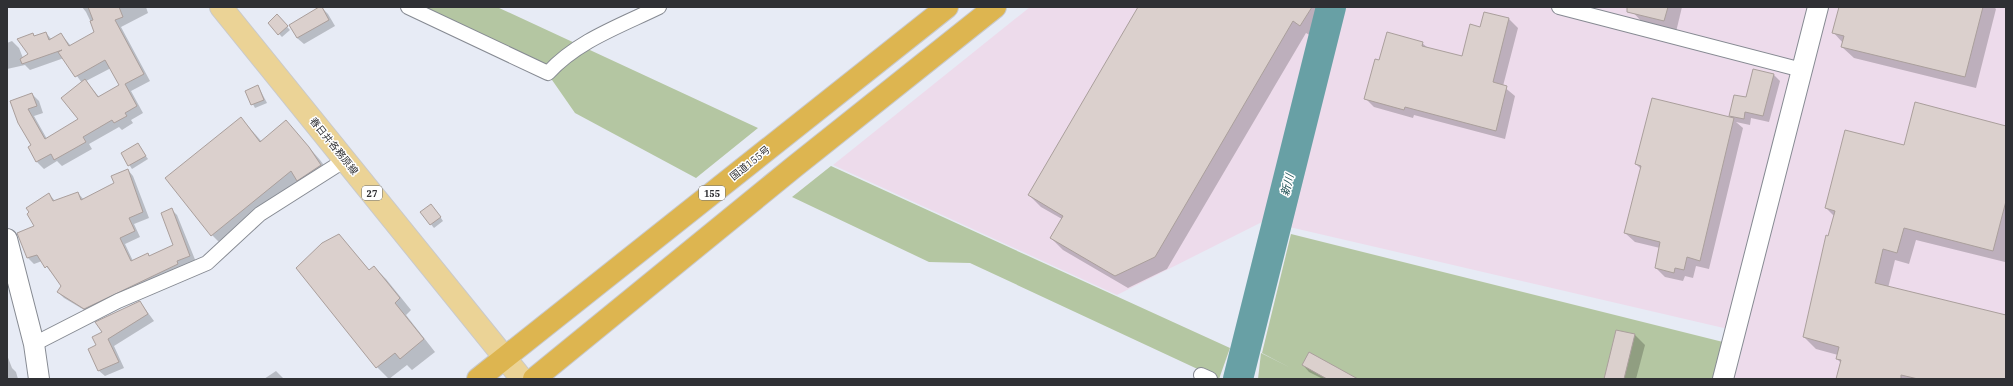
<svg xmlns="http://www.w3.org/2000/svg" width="2013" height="386" font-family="'IBM Plex Serif','Noto Sans JP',serif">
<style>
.industrial{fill:#eddbeb}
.green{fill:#b4c6a2}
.shadow{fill:#0003;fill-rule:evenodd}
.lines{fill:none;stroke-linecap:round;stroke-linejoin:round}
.river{stroke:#68a0a5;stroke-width:30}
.building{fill:#dbd0cd;stroke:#aa9f9c}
.street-casing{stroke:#868a92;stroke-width:16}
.secondary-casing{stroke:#868a92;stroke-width:22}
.primary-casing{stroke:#c9c9ca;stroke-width:24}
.highway-casing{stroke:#c9c9ca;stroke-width:24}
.street{stroke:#fff;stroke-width:14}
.secondary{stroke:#fff;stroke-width:20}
.primary{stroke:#ebd396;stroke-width:22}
.highway{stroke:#ddb550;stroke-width:22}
.labels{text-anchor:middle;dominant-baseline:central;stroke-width:3;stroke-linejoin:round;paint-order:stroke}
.shield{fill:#fff;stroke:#6d6e71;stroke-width:1}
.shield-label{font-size:9px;font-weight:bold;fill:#2f3034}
.street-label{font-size:10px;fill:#2f3034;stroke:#fff}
.water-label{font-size:11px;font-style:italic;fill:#205256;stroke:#fff}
</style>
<rect width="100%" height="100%" fill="#e7ebf5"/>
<path class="industrial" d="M1030 7H2006V379H1734L1743 345 1728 329 1264 221 1117 295 833 165Z"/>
<g class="green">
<path d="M416 7H497L758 128 696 178 575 113 543 67Z"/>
<path d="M831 166 1230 348 1219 379 970 263 929 262 792 197Z"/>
<path d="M1291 234 1723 342 1714 379H1258L1261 353 1289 367 1262 353Z"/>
</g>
<g class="shadow">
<path d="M82 7H146L148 13 121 27 150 81 131 91 143 113 131 120 133 123 122 130 119 127 89 144 92 149 62 166 57 161 44 169 37 162 29 147 32 146 19 122 32 94 39 101 43 113 34 116 47 139 79 120 82 83 64 58 30 70 25 65 7 69V43L12 41 19 48 23 58 30 54 33 34 35 37 46 33 52 40 61 34 71 46 96 33 86 12ZM111 68 120 85 99 97 86 81Z"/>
<path d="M321 7 328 14 335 26 304 44 297 38Z"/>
<path d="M1139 7H1321L1315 17 1321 23 1313 37 1306 33 1167 269 1128 288 1063 250 1051 238 1062 219 1041 207 1029 195Z"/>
<path d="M1628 7H1682L1676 32 1644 24Z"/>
<path d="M1840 7H1994L1996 9 1976 88 1854 58 1842 47 1843 43 1833 32Z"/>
<path d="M280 19 290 30 282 37 269 23Z"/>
<path d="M1509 19 1518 28 1503 86 1515 96 1505 139 1414 115 1413 118 1374 107 1365 98 1380 61 1422 43 1428 48 1462 57 1480 28Z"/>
<path d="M1774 75 1780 81 1769 122 1751 118 1750 125 1736 122 1743 128 1709 269 1696 266 1693 278 1685 276 1683 281 1665 277 1656 268 1660 248 1635 242 1625 233 1641 169 1636 164 1734 119 1730 116 1746 99Z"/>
<path d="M258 86 267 103 255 108 246 91Z"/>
<path d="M241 118 262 142 286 121 320 160 332 176 301 184 223 246 212 235 166 178Z"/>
<path d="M2006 127 2005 262 1916 240 1909 264 1895 260 1888 288 2006 316V379H1837L1841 363 1837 359 1838 355 1816 349 1804 337 1834 216 1826 208 1905 147Z"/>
<path d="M138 145 148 159 132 169 122 154Z"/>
<path d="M128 170 133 176 149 218 134 224 140 237 125 244 133 261 147 254 150 256 174 245 171 209 177 215 196 262 91 314 64 298 58 292 62 286 42 261 34 264 28 258 18 233 36 226 49 194 55 201 78 193 84 200 115 184Z"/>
<path d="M434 208 443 221 434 228 421 212Z"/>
<path d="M339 235 370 271 374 267 386 279 411 310 406 315 435 352 412 370 407 365 389 379 377 367 298 268Z"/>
<path d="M140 302 154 321 114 346 124 368 105 376 98 370 97 346Z"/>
<path d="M1617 331 1635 335 1645 345 1636 379H1605Z"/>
<path d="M7 355 12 368 16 372 18 379H7Z"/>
<path d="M1303 365 1353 379H1323L1309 372Z"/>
<path d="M276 371 284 379H264Z"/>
</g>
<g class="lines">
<path class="river" d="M1238 379 1331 7"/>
</g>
<g class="building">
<path d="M88 7H119L123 17 115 20 144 74 125 84 137 106 125 113 127 116 114 123 112 120 83 137 86 142 54 160 51 154 36 162 28 147 31 145 18 123 10 101 32 93 37 106 28 109 45 139 78 119 61 98 85 79 98 97 119 85 105 60 75 77 58 52 62 50 22 64 20 59 28 54 17 39 33 33 34 36 46 32 49 40 61 33 69 46 94 32 90 21 93 20Z"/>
<path d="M319 7H322L329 20 297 38 289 25Z"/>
<path d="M1138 7H1312L1300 26 1293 21 1155 257 1115 276 1050 238 1063 216 1028 195Z"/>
<path d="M1627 7H1668L1664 21 1627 12Z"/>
<path d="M1839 7H1983L1965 77 1841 47 1844 36 1832 33Z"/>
<path d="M1484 12 1509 18 1493 82 1507 86 1496 131 1405 107 1404 110 1364 99 1375 59 1379 60 1387 32 1423 42 1422 46 1462 56 1470 24 1480 27Z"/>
<path d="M277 14 288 26 278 35 268 23Z"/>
<path d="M1753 69 1774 74 1763 116 1745 112 1744 119 1729 116 1734 95 1746 97Z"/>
<path d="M258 85 264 100 251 105 245 91Z"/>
<path d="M1652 98 1734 118 1700 261 1687 257 1684 270 1675 268 1674 273 1655 268 1660 242 1624 233 1641 166 1635 164Z"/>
<path d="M1915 102 2006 126V201L1993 251 1904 228 1897 253 1883 249 1875 283 2006 315V379H1918L1901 375V379H1836L1841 360 1836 359 1839 347 1803 337 1826 235 1828 236 1835 211 1825 208 1845 130 1904 145Z"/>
<path d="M241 117 260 142 286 120 309 147 321 165 297 181 291 171 211 236 165 178Z"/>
<path d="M138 143 146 156 128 166 121 153Z"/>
<path d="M128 169 143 212 129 218 135 231 120 238 131 261 148 253 149 256 173 245 161 213 172 208 190 256 177 261 178 264 84 309 57 292 61 286 47 266 45 268 37 255 27 258 17 233 34 226 27 214 29 212 26 208 49 193 53 201 78 192 81 200 114 183 111 176Z"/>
<path d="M431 204 441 217 430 225 420 212Z"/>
<path d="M339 234 369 270 374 266 400 298 395 303 424 339 400 359 395 353 376 368 296 268 322 243Z"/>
<path d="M140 301 148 314 108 339 119 362 98 371 88 349 96 345 92 337 102 332 95 322Z"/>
<path d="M1616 330 1635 334 1624 379H1604Z"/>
<path d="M1309 352 1358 379H1327L1302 365Z"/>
</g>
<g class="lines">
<g class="street-casing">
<g id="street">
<path d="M408 7 548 73C577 41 620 26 659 7"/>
<path d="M1559 7 1802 70"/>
<path d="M34 344 118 301 207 263 260 214 345 160"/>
<path d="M1201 375 1210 379"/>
</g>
</g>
<g class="secondary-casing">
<g id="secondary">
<path d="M7 239 34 344 39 379"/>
<path d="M1723 379 1818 7"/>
</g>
</g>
<g class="primary-casing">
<path id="primary" d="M221 7 522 379"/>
</g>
<g class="highway-casing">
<g id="highway">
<path d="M478 379 947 7"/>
<path d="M534 379 794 167 995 7"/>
</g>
</g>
<use href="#street" class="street"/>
<use href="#secondary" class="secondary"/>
<use href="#primary" class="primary"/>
<use href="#highway" class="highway"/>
</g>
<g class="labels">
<g class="shield">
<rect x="362" y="186" width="20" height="14" rx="3"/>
<rect x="699" y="186" width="26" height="14" rx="3"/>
</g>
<g class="shield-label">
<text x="372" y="193">27</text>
<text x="712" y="193">155</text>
</g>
<g class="street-label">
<text transform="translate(334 146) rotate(51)">春日井各務原線</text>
<text transform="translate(750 163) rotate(-39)">国道155号</text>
</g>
<g class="water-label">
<text transform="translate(1287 185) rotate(-76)">新川</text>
</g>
</g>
<rect width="2013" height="386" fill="none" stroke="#2f3034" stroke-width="16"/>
</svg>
